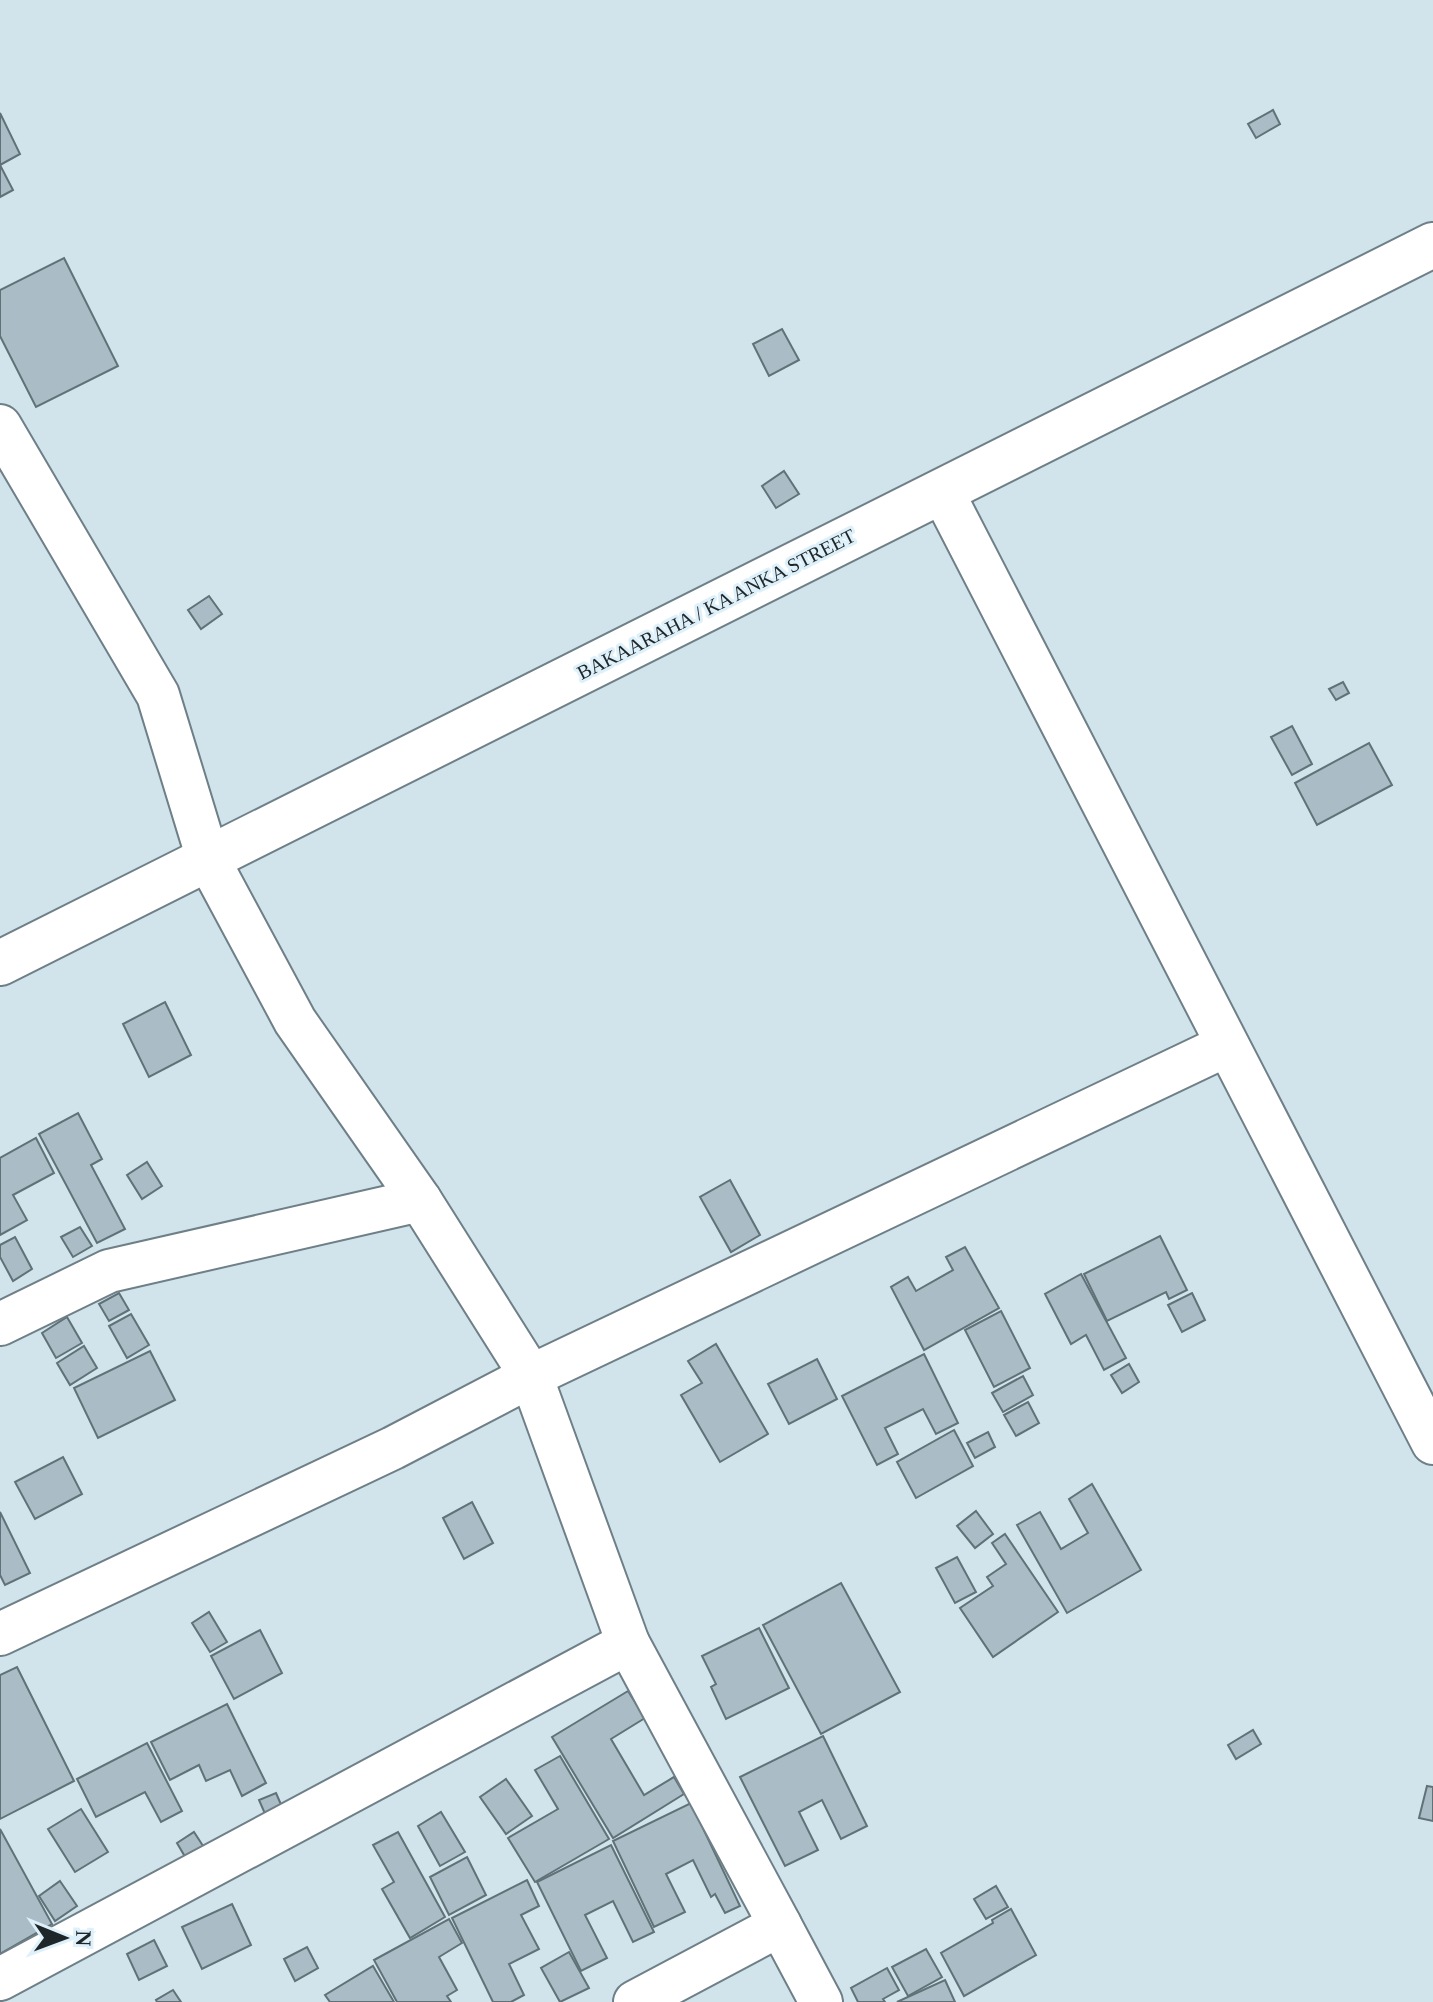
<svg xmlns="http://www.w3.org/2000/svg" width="1433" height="2002" font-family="Georgia,serif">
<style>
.building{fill:#aabcc5;stroke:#607178;stroke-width:2}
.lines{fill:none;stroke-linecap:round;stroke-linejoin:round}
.minor-casing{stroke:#6e7f87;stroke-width:46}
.tertiary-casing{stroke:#6e7f87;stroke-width:48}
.minor{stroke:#fff;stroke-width:42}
.tertiary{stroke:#fff;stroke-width:44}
.labels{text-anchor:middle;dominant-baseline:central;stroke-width:6;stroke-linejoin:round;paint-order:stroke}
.street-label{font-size:20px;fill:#1f2629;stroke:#def1fa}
</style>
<rect width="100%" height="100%" fill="#d1e4ec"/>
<g class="building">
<path d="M1273 110 1280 124 1256 138 1248 124Z"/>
<path d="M0 113 20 154 0 165Z"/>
<path d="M0 165 13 190 0 197Z"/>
<path d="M64 258 118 366 36 407 0 336V290Z"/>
<path d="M782 329 799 360 769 376 753 344Z"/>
<path d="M784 471 799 494 776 508 762 486Z"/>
<path d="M209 596 222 614 201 629 188 610Z"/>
<path d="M1343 682 1349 693 1336 700 1329 689Z"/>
<path d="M1292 726 1312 764 1292 775 1271 737Z"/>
<path d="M1369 743 1392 785 1317 825 1295 783Z"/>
<path d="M165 1002 191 1055 149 1077 123 1024Z"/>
<path d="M78 1113 102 1159 91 1165 125 1229 97 1243 39 1134Z"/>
<path d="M36 1138 54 1173 13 1195 27 1220 0 1235V1158Z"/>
<path d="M147 1162 162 1186 142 1199 127 1175Z"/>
<path d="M730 1180 760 1235 731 1252 700 1197Z"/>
<path d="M80 1227 92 1246 73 1257 61 1237Z"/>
<path d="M1160 1236 1187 1290 1169 1299 1166 1292 1107 1321 1084 1274Z"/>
<path d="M15 1237 32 1269 13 1281 0 1257V1245Z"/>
<path d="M965 1247 999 1308 924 1350 891 1287 908 1277 916 1291 953 1270 946 1257Z"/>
<path d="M1081 1274 1126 1358 1104 1370 1086 1335 1071 1344 1045 1294Z"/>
<path d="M119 1293 129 1310 109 1321 99 1304Z"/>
<path d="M1192 1293 1205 1320 1182 1332 1168 1305Z"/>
<path d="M1001 1311 1030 1368 994 1387 965 1330Z"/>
<path d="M131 1314 149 1345 127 1358 109 1326Z"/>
<path d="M67 1317 82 1343 56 1358 42 1333Z"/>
<path d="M716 1344 768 1434 720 1462 681 1395 702 1383 688 1361Z"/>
<path d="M84 1346 97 1368 70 1385 57 1363Z"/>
<path d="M150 1351 175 1400 98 1438 74 1388Z"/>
<path d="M924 1354 958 1423 936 1434 923 1409 885 1428 898 1454 877 1465 842 1396Z"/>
<path d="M817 1359 837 1399 789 1424 768 1384Z"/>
<path d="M1129 1364 1139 1382 1122 1393 1111 1375Z"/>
<path d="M1023 1376 1033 1395 1003 1412 992 1393Z"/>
<path d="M1028 1402 1039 1423 1016 1436 1004 1415Z"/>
<path d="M954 1430 973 1466 916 1498 897 1462Z"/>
<path d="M988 1432 995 1447 975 1458 967 1443Z"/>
<path d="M63 1457 82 1494 35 1519 15 1482Z"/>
<path d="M1092 1484 1141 1570 1067 1613 1017 1525 1040 1512 1061 1549 1088 1533 1069 1499Z"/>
<path d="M472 1502 493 1543 464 1559 443 1518Z"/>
<path d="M976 1511 993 1534 975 1548 957 1526Z"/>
<path d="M0 1512 30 1573 5 1585 0 1575Z"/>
<path d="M1005 1534 1058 1612 993 1657 960 1608 993 1586 987 1577 1006 1564 992 1543Z"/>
<path d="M957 1557 976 1592 955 1603 936 1568Z"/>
<path d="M841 1583 900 1692 821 1734 763 1625Z"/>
<path d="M209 1612 227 1642 210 1652 192 1623Z"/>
<path d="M759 1628 789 1688 726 1719 711 1687 716 1684 702 1656Z"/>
<path d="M260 1630 282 1673 234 1699 211 1656Z"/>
<path d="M17 1667 74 1781 0 1819V1675Z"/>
<path d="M628 1691 645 1718 611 1739 644 1795 674 1777 684 1794 613 1838 552 1737Z"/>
<path d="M227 1704 266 1783 242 1796 230 1770 206 1781 199 1765 170 1780 151 1742Z"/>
<path d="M1253 1730 1261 1744 1236 1759 1228 1745Z"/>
<path d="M823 1736 867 1826 841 1839 822 1800 799 1812 818 1850 785 1866 740 1777Z"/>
<path d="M147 1743 182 1811 161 1822 145 1792 96 1817 77 1779Z"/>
<path d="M560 1756 609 1839 535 1882 508 1838 558 1809 535 1770Z"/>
<path d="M506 1779 532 1816 506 1834 480 1797Z"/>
<path d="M1427 1786 1433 1787V1821L1419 1818Z"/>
<path d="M276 1793 286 1816 269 1823 259 1800Z"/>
<path d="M691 1803 740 1906 725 1913 715 1894 711 1897 693 1860 666 1874 685 1912 654 1927 613 1841Z"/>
<path d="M81 1809 108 1852 75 1872 48 1829Z"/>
<path d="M441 1812 465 1852 440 1866 418 1826Z"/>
<path d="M0 1829 52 1924 0 1954Z"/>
<path d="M194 1832 205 1849 187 1860 177 1843Z"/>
<path d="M398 1832 445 1917 410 1938 382 1889 394 1882 373 1845Z"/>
<path d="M611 1845 654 1932 633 1942 613 1901 585 1915 607 1958 581 1971 537 1882Z"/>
<path d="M467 1857 486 1895 449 1915 430 1877Z"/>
<path d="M527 1880 539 1906 521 1915 539 1949 509 1964 524 1995 511 2002H493L452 1918Z"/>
<path d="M60 1881 77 1906 55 1921 39 1896Z"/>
<path d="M996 1886 1008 1907 986 1919 974 1899Z"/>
<path d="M232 1904 251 1945 202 1969 182 1927Z"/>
<path d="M1011 1909 1036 1955 964 1996 941 1953 993 1923 992 1920Z"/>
<path d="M449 1919 462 1943 439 1957 457 1990 447 1996 451 2002H397L374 1960Z"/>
<path d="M154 1940 167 1966 139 1980 127 1954Z"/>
<path d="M307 1947 318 1968 295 1981 284 1959Z"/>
<path d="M926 1949 942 1977 908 1996 892 1967Z"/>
<path d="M569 1952 589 1988 560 2002 541 1968Z"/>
<path d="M373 1966 394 2002H330L325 1995Z"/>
<path d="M887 1968 899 1990 883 1999 885 2002H858L851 1988Z"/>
<path d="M945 1980 955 2002H897Z"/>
<path d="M173 1990 181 2002H157L156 2000Z"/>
</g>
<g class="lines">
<g class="minor-casing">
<g id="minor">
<path d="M0 426 158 695 208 859 295 1021 420 1200 531 1376 628 1643"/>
<path d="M942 491 1433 1443"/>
<path d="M0 1324 109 1271 420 1200"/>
<path d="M0 1634 393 1448 531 1376 1227 1045"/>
<path d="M0 1979 628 1643 780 1925"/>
<path d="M635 2002 780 1925 821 2002"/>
</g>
</g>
<g class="tertiary-casing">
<path id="tertiary" d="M0 963 1433 245"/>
</g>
<use href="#minor" class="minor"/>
<use href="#tertiary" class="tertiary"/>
</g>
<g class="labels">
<g class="street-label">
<text transform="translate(716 604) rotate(-27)">BAKAARAHA / KA ANKA STREET</text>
</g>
</g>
<g transform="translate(64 1938) rotate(91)" stroke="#def1fa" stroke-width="6" paint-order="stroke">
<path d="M0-6L14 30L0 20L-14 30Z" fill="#1f2629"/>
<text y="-12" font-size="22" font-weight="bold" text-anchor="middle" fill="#1f2629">N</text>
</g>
</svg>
